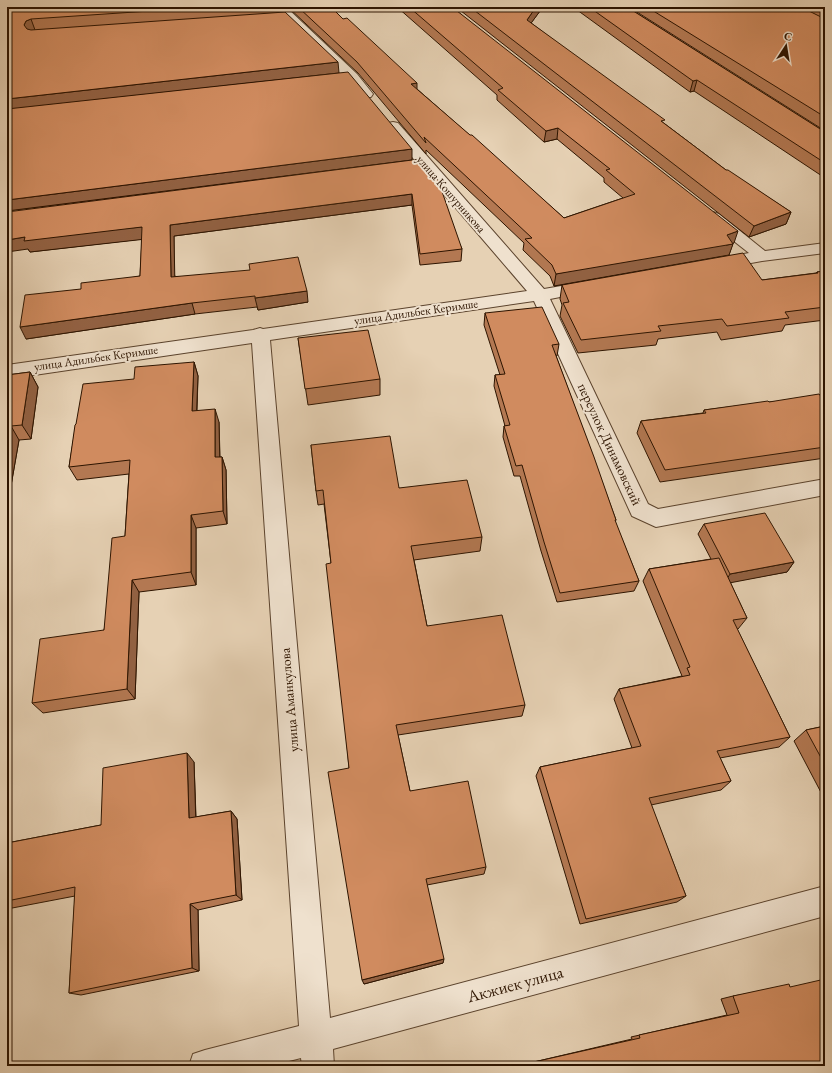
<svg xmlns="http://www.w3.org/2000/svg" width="832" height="1073" font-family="'EB Garamond',serif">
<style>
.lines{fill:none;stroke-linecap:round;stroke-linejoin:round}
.minor-casing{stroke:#5b432d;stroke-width:2}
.minor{fill:#efe1ce;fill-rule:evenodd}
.wall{fill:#b37852;stroke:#2d1400}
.shaded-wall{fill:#926142;stroke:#2d1400}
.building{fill:#d08b5f;stroke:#2d1400}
.labels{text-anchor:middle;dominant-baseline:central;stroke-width:4;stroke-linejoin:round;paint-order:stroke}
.far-street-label{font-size:12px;fill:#2d1400;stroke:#efe1ce}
.street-label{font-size:14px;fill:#2d1400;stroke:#efe1ce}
.near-street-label{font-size:17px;fill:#2d1400;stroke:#efe1ce}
</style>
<rect width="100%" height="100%" fill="#e6d1b4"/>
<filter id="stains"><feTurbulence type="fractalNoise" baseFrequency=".005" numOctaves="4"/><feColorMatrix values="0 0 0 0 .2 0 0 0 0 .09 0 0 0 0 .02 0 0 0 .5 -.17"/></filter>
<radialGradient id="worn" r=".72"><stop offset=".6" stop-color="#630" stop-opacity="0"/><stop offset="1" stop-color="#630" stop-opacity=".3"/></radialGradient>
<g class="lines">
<g class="minor-casing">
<g id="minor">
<path d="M273 7H286L357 74 373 94 371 97H361L347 80Z"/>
<path d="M393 122 398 123 544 289 590 281 596 282 598 286 596 290 550 299 648 504 658 509 825 479V495L656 527 632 516 534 301 270 340 330 1018 825 886V916L333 1049 334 1066H302L301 1058 269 1066H189L193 1054 205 1050 299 1026 252 343 7 379V365L253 330 260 328 263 329 527 291 388 129 386 126 388 123Z"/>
<path d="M713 212 719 214 765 251 825 243V253L762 261 718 269 712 268 710 264 712 260 749 253 707 220 705 217 707 214Z"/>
</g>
</g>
<use href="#minor" class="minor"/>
</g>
<g class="wall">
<path d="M7 7H276L277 13 339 73 412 160 7 211Z"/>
<path d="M288 7H331L343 19 417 89 564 218 623 198 604 182V178L557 139 544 142 497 100V95L397 7H452L734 243H733L729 255 554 286 550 276 523 250 524 243 426 150V154L358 73Z"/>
<path d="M456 7H543L531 23 726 170 791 212 786 224 749 237Z"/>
<path d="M573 7H627L825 132V178L694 91 690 92Z"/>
<path d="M629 7H825V126L822 129Z"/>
<path d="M420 159 462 249 461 261 420 265 412 205 174 236V276L308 302 258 310 257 307 195 314 26 339 81 289 140 276 142 239 30 252 28 249Z"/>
<path d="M825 271V320L785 325 782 331 721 340 717 332 658 339 656 345 578 353 560 316 562 305 560 299 562 285 762 280 816 273 817 272Z"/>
<path d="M485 313 559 344 557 356H556L616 520 615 522 639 581 634 591 557 602 541 551 520 476H514L503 437 504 426H505L494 386 495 375H500L484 325Z"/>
<path d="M298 338 380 379V395L308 405Z"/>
<path d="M194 362 198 376 197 411 219 422 220 457H222L226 470 227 524 196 528V585L139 592 135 699 43 713 32 703 104 630 125 536 129 474 77 480 69 467 76 424Z"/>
<path d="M30 372 38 387 31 439 19 440 9 497H7V375Z"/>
<path d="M825 399V458L660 482 637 433 641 421 703 413 704 410 769 402Z"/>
<path d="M311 445 399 488 482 537 480 551 414 560 427 626 525 705 522 716 398 735 410 791 486 867 484 874 427 885 443 963 364 984 349 768 331 563 324 504 318 505 316 491Z"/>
<path d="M704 524 794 562 787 572 730 582 747 618 738 629H737L790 737 779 747 720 758 731 781 721 790 651 805 686 896 677 902 580 924 536 776 540 767 632 748 614 699 619 689 682 676 643 581 649 569 711 559 698 534Z"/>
<path d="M825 726V800L794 741 806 730Z"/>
<path d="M194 762 196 817 231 811 237 819 242 900 198 910 199 971 81 995 69 993 75 896 7 909V843L101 825Z"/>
<path d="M790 987 825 1066H521V1065L632 1039 631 1037 727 1015 721 999 733 996Z"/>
</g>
<g class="shaded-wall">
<path d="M536 7H543L526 30 527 20Z"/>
<path d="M31 19 35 30 28 36 24 25 26 21Z"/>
<path d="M338 62 339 73 7 110V99Z"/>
<path d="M697 80 694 91 690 92 693 81Z"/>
<path d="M417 83V94L411 84Z"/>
<path d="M825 121V126L822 129Z"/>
<path d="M558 128 557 139 544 142 546 131Z"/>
<path d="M412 149V160L7 211V200Z"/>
<path d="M412 194V205L174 236 175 288 171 277 170 225Z"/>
<path d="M791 212 786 224 749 237 754 226Z"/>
<path d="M142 227 146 239 30 252 28 249 7 252V240L25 237Z"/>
<path d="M738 231 734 243 726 245 733 244 729 255 554 286 556 274 727 235Z"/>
<path d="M307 291 308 302 258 310 255 298Z"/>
<path d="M192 303 195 314 26 339 20 327Z"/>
<path d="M194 362 198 376 196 425 192 411Z"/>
<path d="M30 372 38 387 31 439 22 425Z"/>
<path d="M215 409 219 422 220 471 215 457Z"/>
<path d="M11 426 19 440 9 497 7 494V444Z"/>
<path d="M222 457 226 470 227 524 223 511Z"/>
<path d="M191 515 196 528V585L191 572Z"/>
<path d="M794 562 787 572 724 584 730 574Z"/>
<path d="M132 580 139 592 135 699 127 689Z"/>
<path d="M187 753 194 762 196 826 189 818Z"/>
<path d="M231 811 237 819 242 900 236 895Z"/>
<path d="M190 904 198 910 199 971 192 968Z"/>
<path d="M444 959 443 963 364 984 362 980Z"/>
</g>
<g class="building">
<path d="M7 7H209L31 19 26 21 24 25 27 29 31 30 285 12 338 62 7 99Z"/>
<path d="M298 7H331L343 19 347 18 417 83 411 84 470 135H472L564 218 635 194 606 170 610 169 558 128 546 131 498 90 503 88 409 7H452L738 231 727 235 733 244 556 274 552 265 525 239 532 238 424 137 426 143 357 62Z"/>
<path d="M470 7H536L527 20 665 120 661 121 726 170H728L791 212 754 226Z"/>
<path d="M589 7H627L825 132V163L697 80 693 81Z"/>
<path d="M647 7H801L825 19V117Z"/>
<path d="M348 72 412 149 7 200V109Z"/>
<path d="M420 159 438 180 462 249 420 254 412 194 170 225 171 277 250 270 249 264 298 257 307 291 255 298V296L192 303 20 327 25 295 81 289V283L140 276 142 227 24 241 25 237 7 240V212Z"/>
<path d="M743 253 762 280 818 273 817 272 825 271V307L785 312 789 318 727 326 722 319 658 326 661 331 581 340 563 303 569 302 562 285Z"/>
<path d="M542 307 559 344 552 345 594 457 616 520H615L639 581 560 593 544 542 522 465 516 466 504 426 510 425 495 375 505 374 485 313Z"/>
<path d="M368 330 380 379 305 389 298 338Z"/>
<path d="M194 362 192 411 215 409V457H222L223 511 191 515V572L132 580 127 689 32 703 40 639 104 630 112 538 125 536 130 460 69 467 75 425 76 424 83 384 134 379 135 367Z"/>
<path d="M30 372 22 425 11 426 7 444V375Z"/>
<path d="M819 394 823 399H825V447L665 470 641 421 706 413 704 410 768 401 769 402Z"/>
<path d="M390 436 399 488 467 480 482 537 411 546 427 626 502 615 525 705 396 725 410 791 468 781 486 867 426 879 444 959 362 980 328 772 349 768 326 564 331 563 323 490 316 491 311 445Z"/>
<path d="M765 513 794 562 730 574 704 524Z"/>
<path d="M719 558 747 618 733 620 790 737 717 751 731 781 649 798 686 896 586 919 540 767 641 746 619 689 690 675 687 668 690 667 649 569Z"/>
<path d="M825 726V765L806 730Z"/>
<path d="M187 753 189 818 231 811 236 895 190 904 192 968 69 993 75 887 7 901V843L101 825 103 768Z"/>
<path d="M825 979V1066H526L525 1064 640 1038 639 1035 739 1013 733 996 789 984 790 987Z"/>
</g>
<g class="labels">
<g class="far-street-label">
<text transform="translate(451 194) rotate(49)">улица Кошурникова</text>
<text transform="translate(416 312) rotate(-8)">улица Адильбек Керимше</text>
<text transform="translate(96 358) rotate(-8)">улица Адильбек Керимше</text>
</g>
<g class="street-label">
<text transform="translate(610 444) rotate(65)">переулок Динамовский</text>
<text transform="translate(289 700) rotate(-95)">улица Аманкулова</text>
</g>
<g class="near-street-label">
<text transform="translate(515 984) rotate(-15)">Акжиек улица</text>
</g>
</g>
<rect width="832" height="1073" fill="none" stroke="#e6d1b4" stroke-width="24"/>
<rect x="8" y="8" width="816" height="1057" fill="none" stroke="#2d1400" stroke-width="2"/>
<rect x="12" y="12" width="808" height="1049" fill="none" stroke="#2d1400"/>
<g transform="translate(786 46) rotate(12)" stroke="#efe1ce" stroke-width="3" paint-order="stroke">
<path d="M0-3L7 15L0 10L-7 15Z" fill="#2d1400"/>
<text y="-6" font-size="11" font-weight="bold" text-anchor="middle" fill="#2d1400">С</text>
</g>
<rect width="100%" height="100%" filter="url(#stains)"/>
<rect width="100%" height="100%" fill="url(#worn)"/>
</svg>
